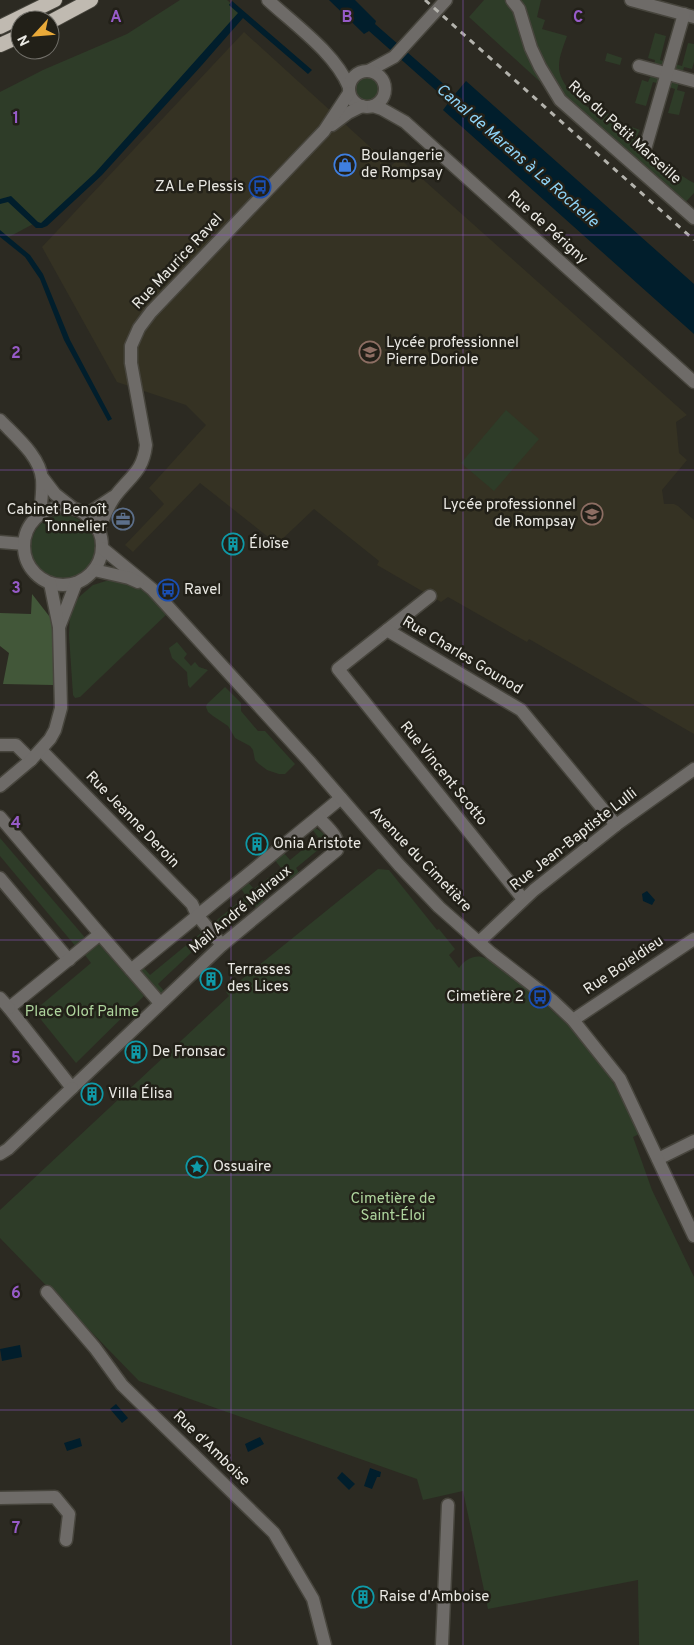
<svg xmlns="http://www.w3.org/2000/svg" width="694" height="1645" font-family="Overpass,sans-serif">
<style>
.built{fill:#353223}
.green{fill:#2e3c28}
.forest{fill:#425739}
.water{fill:#011e2c}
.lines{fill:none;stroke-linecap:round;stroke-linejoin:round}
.minor-casing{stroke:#47453d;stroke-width:15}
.tertiary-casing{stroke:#47453d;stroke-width:15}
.trunk-casing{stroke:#47453d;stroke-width:16}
.minor{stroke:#6e6b68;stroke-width:12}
.tertiary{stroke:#6e6b68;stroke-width:12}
.trunk{stroke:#c0bab1;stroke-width:14}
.rail{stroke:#b4b3ad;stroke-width:3;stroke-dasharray:6 6;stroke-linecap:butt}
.grid{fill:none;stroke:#975bc8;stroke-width:1;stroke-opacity:0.55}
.labels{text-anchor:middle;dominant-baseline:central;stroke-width:5;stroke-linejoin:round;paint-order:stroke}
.street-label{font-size:15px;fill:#eae9e4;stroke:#222018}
.poi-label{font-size:15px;fill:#eae9e4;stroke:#222018;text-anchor:start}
.park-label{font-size:15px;fill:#aed49d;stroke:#222018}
.water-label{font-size:16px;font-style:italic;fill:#8fd3f6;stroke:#222018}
.grid-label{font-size:16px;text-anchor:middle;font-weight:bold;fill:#975bc8;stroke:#222018;stroke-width:5;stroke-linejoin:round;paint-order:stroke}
</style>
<rect width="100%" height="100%" fill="#2c2a22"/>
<path class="built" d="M244 32 391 166 399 158 687 415 676 422 679 453 687 460 662 490 664 504H674L678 506 694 520V734L529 639 527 642 448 597 441 602 377 565 379 561 314 509 277 544 200 483 133 552 125 545 164 504 149 488 206 425 186 405 117 382 42 247Z"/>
<g class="green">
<path d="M180 0H227L242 13 97 175 44 224 35 223 7 238 0 232V92L43 70 127 34Z"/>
<path d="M484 0H512L519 9 522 0H541L537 17 545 20 542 29 567 36C564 45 559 56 559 66 558 81 577 101 590 108 599 112 610 114 620 116L618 122 640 130C638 134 634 141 635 146 638 159 663 164 674 167L673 172C681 174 686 179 694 183V193L681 207 560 100 469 17Z"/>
<path d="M655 33 666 36 660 60 667 62 663 67 654 66 655 60 648 58Z"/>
<path d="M688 43 694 44V62L692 69 684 67 682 75 675 71V64L682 66Z"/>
<path d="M607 53 622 58 620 65 605 61Z"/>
<path d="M652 73 660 78V84L653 82 646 106 635 103 642 80 648 82Z"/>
<circle cx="367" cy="89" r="14"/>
<path d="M672 81 679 82 677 90 685 92 679 115 668 113 675 89 669 87V83Z"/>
<path d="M506 410 539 439 494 491 461 463Z"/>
<circle cx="63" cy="547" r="32"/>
<path d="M119 580 150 590 169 612 80 697 75 698 73 695 69 635 70 611 79 597 93 585 106 581Z"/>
<path d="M177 642 187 654 184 658 191 666 195 662 199 667 208 670 190 688 188 685 187 672 172 658 169 648Z"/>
<path d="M225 687 241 703V711L258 731H265L295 764 285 774H279L267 770 259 764 255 760 253 750 250 746 235 738 228 726 213 716 208 712 206 707 207 704Z"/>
<path d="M314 827C324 833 329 838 333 849L330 852 324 845 296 868 300 874 292 881 287 875 260 896 265 903 258 909 252 903 193 951 158 984 165 992 160 994 141 973 143 967 150 975 246 896 240 887 247 881 254 889 281 868 274 859 283 852 290 860 318 837 312 829Z"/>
<path d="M0 838 87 940 77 948 0 856Z"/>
<path d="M378 869 389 870 437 930 439 929 455 949 449 955 459 968C464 961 472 955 482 957 491 960 500 968 507 974 543 1001 580 1032 605 1070 619 1090 628 1112 639 1134L633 1137 652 1190 694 1277V1645H639L638 1580 488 1609 463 1491 423 1500 417 1479 139 1381 0 1238V1210L229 996 226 992Z"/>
<path d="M99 944 144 996 76 1063 34 1011 91 963 85 955Z"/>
</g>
<path class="forest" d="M32 594 53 621V685L3 684 9 653 0 646V613L31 614Z"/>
<g class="water">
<path d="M329 0H355L376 21 375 24 455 94 466 81 694 284V334L443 110 449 102 369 31 364 34Z"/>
<path d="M232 1 312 70 308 74 243 18 202 65 102 175 47 226 42 228H36L8 202 0 204V199L11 196 38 222 41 223 95 173 238 13 229 5Z"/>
<path d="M0 230 30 255 43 274 70 340 112 419 108 421 64 340 40 279 25 257 0 237Z"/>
<path d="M647 891 655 900 652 905 643 901 642 894Z"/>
<path d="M20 1345 22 1357 2 1361 0 1349Z"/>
<path d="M116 1404 128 1418 122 1423 110 1409Z"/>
<path d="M260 1437 264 1444 248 1452 245 1444Z"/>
<path d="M80 1438 82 1446 67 1451 64 1443Z"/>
<path d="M370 1468 381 1472 380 1477H377L372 1489 364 1486Z"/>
<path d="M342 1472 355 1484 349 1490 337 1478Z"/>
</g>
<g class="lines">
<g class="minor-casing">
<g id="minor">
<path d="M512 0 519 9 531 48 540 67 560 100 694 218"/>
<path d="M631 0 694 17"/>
<path d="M639 66 694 81"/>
<path d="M646 146 684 14"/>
<path d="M0 542 24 544"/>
<path d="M430 596 338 669 523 899"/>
<path d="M387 630 521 710 616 825"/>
<path d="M0 745H16L31 760"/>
<path d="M41 750 192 904 197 915 222 945"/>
<path d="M0 817 100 934"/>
<path d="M318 817 341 798"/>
<path d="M0 878 69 960"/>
<path d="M479 942 534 890 616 825 694 769"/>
<path d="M131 970 318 817C326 826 341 837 337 850L222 945 72 1088 9 1008 100 934 160 1003"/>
<path d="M0 998 9 1008"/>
<path d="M573 1020 694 939"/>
<path d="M0 1154 8 1149 72 1088"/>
<path d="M658 1159 694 1141"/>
<path d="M47 1292 95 1348 122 1385 274 1533 313 1599 325 1645"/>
<path d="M0 1498 55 1497 69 1514 66 1540"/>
<path d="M442 1645 448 1505"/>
</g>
</g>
<g class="tertiary-casing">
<g id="tertiary">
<path d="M268 0C295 25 335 53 349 87"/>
<path d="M370 70 394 57 446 0"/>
<circle cx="367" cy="89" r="18"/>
<path d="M373 106 382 109 405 122 694 382"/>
<path d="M332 125 348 113 362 106"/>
<path d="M0 420C15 436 40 456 42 479 43 491 41 503 40 514"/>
<path d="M42 477 55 494 74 509"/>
<circle cx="63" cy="546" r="39"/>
<path d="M86 515 113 497"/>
<path d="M98 530C104 518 108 505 116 495 131 476 143 471 146 445L131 363V346L139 328 151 312 324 131 349 93"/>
<path d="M102 548 152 589 309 761 399 865 439 907 491 953 553 1001 573 1020 620 1079 694 1236"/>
<path d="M94 570 129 578 138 582"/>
<path d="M59 627 76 583"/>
<path d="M0 786 31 760 50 739 55 730 61 708 59 627 50 583"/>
</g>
</g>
<g class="trunk-casing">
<g id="trunk">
<path d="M50 22 91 0"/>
<path d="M0 27 55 0"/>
<path d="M0 45 20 36"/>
</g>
</g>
<use href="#minor" class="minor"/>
<use href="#tertiary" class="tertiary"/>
<use href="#trunk" class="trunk"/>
<path class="rail" d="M425 0 694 240"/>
</g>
<path class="grid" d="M231 0V1645M463 0V1645M0 235H694M0 470H694M0 705H694M0 940H694M0 1175H694M0 1410H694"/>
<defs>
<g id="shop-ring" transform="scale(1.125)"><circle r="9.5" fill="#222018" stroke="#3f7fe0" stroke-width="1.5"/><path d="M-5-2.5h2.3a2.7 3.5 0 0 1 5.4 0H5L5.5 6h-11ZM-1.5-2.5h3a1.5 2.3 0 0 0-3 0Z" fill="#3f7fe0"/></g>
<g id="bus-ring" transform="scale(1.125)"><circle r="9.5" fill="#222018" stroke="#1a4fb4" stroke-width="1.5"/><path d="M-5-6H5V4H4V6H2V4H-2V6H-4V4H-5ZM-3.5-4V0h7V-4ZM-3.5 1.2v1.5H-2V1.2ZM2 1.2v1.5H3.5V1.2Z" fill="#1a4fb4"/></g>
<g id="school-ring" transform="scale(1.125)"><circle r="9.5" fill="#222018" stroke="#8d6e63" stroke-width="1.5"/><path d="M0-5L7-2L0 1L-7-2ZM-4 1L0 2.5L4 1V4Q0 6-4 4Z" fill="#8d6e63"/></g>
<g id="office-ring" transform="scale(1.125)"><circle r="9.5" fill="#222018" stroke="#5c6f8a" stroke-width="1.5"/><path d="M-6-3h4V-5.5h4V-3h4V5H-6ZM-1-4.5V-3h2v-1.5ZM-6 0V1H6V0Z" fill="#5c6f8a"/></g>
<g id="building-ring" transform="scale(1.125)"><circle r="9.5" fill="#222018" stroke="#0f9aa8" stroke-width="1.5"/><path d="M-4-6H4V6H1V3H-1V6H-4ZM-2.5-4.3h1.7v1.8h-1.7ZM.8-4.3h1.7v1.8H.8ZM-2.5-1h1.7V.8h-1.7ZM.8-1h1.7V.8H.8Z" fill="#0f9aa8"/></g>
<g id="sight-ring" transform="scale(1.125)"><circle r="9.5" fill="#222018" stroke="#0f9aa8" stroke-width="1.5"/><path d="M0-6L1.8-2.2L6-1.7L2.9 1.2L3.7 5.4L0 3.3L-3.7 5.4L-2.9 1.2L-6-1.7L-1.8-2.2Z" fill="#0f9aa8"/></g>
</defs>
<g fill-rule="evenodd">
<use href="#shop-ring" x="345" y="165"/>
<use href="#bus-ring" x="260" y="187"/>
<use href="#school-ring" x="370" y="352"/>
<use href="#school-ring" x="592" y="514"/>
<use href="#office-ring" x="123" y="519"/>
<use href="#building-ring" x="233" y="544"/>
<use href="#bus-ring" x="168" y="590"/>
<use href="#building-ring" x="257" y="844"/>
<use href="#building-ring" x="211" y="979"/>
<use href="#bus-ring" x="540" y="997"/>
<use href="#building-ring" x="136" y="1052"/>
<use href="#building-ring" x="92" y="1094"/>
<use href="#sight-ring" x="197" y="1167"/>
<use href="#building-ring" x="363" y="1597"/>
</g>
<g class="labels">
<g class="street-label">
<text transform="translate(624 133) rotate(42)">Rue du Petit Marseille</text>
<text transform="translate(547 228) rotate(42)">Rue de Périgny</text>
<text transform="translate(178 262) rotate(-47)">Rue Maurice Ravel</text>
<text transform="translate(462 656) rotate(31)">Rue Charles Gounod</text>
<text transform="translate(443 774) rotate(51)">Rue Vincent Scotto</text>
<text transform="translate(132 820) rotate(46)">Rue Jeanne Deroin</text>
<text transform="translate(574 840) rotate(-38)">Rue Jean-Baptiste Lulli</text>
<text transform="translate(420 860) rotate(46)">Avenue du Cimetière</text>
<text transform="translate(241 910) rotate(-40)">Mail André Malraux</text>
<text transform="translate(624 966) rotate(-34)">Rue Boieldieu</text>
<text transform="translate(211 1449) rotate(44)">Rue d'Amboise</text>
</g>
<g class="poi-label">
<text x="361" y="156">Boulangerie<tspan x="361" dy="17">de Rompsay</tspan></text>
<text x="244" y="187" text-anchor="end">ZA Le Plessis</text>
<text x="386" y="343">Lycée professionnel<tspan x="386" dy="17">Pierre Doriole</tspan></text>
<text x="576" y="505" text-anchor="end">Lycée professionnel<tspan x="576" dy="17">de Rompsay</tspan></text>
<text x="107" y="510" text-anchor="end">Cabinet Benoît<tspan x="107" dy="17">Tonnelier</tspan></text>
<text x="249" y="544">Éloïse</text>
<text x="184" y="590">Ravel</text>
<text x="273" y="844">Onia Aristote</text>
<text x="227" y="970">Terrasses<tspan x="227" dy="17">des Lices</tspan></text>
<text x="524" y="997" text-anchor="end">Cimetière 2</text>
<text x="152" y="1052">De Fronsac</text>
<text x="108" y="1094">Villa Élisa</text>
<text x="213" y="1167">Ossuaire</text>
<text x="379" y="1597">Raise d'Amboise</text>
</g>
<g class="park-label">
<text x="82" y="1012">Place Olof Palme</text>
<text x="393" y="1199">Cimetière de<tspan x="393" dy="17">Saint-Éloi</tspan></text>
</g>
<g class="water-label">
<text transform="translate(517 156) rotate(41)">Canal de Marans à La Rochelle</text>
</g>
</g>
<g class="grid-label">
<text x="116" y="22">A</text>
<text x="347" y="22">B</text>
<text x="578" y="22">C</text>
<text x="16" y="123">1</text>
<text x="16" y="358">2</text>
<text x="16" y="593">3</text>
<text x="16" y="828">4</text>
<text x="16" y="1063">5</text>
<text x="16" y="1298">6</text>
<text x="16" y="1533">7</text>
</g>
<g transform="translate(35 35) rotate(244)"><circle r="24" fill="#222018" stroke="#72706a"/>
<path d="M0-4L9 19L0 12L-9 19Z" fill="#eaaa39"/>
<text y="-8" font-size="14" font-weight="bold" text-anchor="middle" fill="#eae9e4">N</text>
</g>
</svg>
